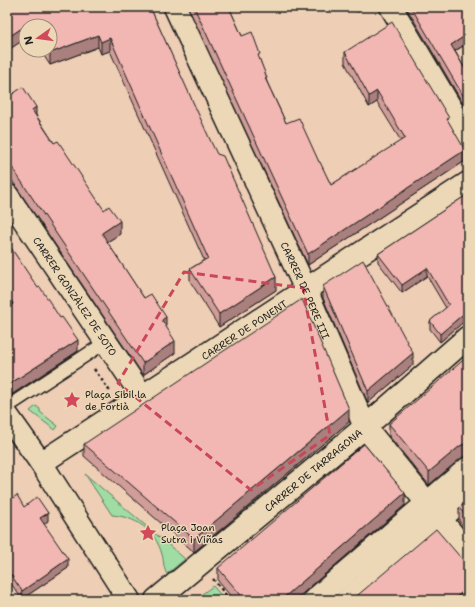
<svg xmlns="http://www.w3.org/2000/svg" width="475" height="607" font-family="'Shantell Sans',sans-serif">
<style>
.green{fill:#9fdda4;stroke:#5e7c60}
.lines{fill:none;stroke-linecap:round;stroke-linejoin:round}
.service-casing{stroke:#1c1c1c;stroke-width:15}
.minor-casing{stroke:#1c1c1c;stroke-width:25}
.path{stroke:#1c1c1c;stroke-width:2.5;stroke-dasharray:3 3;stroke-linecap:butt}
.service{stroke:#ecd8b6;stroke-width:12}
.minor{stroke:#ecd8b6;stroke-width:22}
.wall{fill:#d09d99;stroke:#1c1c1c}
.shaded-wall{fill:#a9807d;stroke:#1c1c1c}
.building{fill:#f2b7b2;stroke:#1c1c1c}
.marked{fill:none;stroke:#c84758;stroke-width:3;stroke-dasharray:8 5;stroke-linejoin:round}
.labels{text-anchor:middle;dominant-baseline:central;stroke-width:3;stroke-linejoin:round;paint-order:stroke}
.street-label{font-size:10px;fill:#1c1c1c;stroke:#ecd8b6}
.poi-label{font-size:10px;fill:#1c1c1c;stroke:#ecd8b6;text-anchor:start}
</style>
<rect width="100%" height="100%" fill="#eeceb5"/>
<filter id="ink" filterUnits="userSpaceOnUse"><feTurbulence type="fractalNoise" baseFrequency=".025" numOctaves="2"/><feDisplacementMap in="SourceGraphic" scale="8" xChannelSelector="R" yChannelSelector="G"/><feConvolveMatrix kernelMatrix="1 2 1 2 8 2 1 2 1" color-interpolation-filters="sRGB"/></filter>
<g filter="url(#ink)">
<g class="green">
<path d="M36 406 40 409V412L58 426 55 430 30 411Z"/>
<path d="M85 474 185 559 167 574C163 568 164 561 162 554 155 530 136 517 112 515Z"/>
<path d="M213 586 225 600H194Z"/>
</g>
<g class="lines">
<g class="service-casing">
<path id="service" d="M7 407 106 342"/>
</g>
<g class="minor-casing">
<g id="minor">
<path id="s1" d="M175 7 306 290 365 427 468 553"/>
<path d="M391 7 468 137"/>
<path id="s2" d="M7 195 143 397"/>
<path d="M7 415 41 463 129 600"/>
<path id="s3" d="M41 463 468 183"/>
<path id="s4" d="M156 600 365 427 468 337"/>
<path d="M314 600 468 468"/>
<path d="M347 600 468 495"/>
</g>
</g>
<g class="path">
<path d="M94 369 109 390 112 388"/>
<path d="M213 579 230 600"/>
</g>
<use href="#service" class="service"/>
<use href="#minor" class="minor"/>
</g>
<g class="wall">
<path d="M7 7H150L276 290 219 327 190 281V269L204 260 110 51 101 54 98 47 50 65 40 50H50V26H26V38L7 51Z"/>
<path d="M188 7H229L242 36 260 60 267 82 286 123 319 162 331 185 401 141 377 102 369 107 345 63V52L449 123 465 161 308 265Z"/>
<path d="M354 7H365L357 12Z"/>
<path d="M406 7H468V43L455 51 468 74V112Z"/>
<path d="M7 89 11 95 36 115 54 143 120 234 107 242 144 298 166 327 175 353 143 375 7 173Z"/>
<path d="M468 194V318L440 342 430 329V321L446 308 427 276 402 293 378 262V254Z"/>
<path d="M7 242 78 351 11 395 7 392V308L8 307 7 305Z"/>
<path d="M323 286 413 365 368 403 323 298Z"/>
<path d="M349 422 194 552 84 456V444Z"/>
<path d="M389 424 467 456 460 459 429 485 389 436Z"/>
<path d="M468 501V531L459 521V508Z"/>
<path d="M7 502 24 507 48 521 44 524 68 568 22 599 7 578Z"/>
<path d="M405 505 295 600H234L218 581V568Z"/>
</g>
<g class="shaded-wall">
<path d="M357 7H365L357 12Z"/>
<path d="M31 22V26H26V38L7 51V38Z"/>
<path d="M468 34V43L451 53V45Z"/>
<path d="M98 35V47L50 65V53Z"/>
<path d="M110 38V51L101 54V42Z"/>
<path d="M377 91V102L369 107V96Z"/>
<path d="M36 107V120L32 110Z"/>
<path d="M465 150V161L308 265V254Z"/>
<path d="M120 221V234L102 245V233Z"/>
<path d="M427 268V276L402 293V285Z"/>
<path d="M276 277V290L219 327V314Z"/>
<path d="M468 310V318L440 342V334Z"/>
<path d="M166 317V330L162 320Z"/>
<path d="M78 340V351L11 395V383Z"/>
<path d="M175 341V353L143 375V363Z"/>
<path d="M413 353V365L368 403V391Z"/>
<path d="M349 409V422L194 552V539Z"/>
<path d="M468 442V454L460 459 429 485V472L460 446Z"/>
<path d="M405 493V505L295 600H281Z"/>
<path d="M48 513V521L40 527V518Z"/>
<path d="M68 559V568L22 599V591Z"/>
<path d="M468 587V600H453Z"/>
</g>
<g class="building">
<path d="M7 7H150L212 144 217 154 223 156 276 277 219 314 190 269 208 258 110 38 101 42 98 35 50 53 48 50H50V26H33L31 22 7 38Z"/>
<path d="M194 7H229L242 36 252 32 260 54 258 55 267 78H265L286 123 299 118 319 162H320L331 185 405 138 377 91 369 96 345 52 392 22 449 118 447 119 465 150 308 254Z"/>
<path d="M411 7H468V34L451 45 468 74V104Z"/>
<path d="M23 87 36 107 32 110 54 143 58 141 104 210 109 206 120 221 102 233 106 240 144 298 151 294 166 317 162 320 175 341 143 363 7 160V89L11 95Z"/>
<path d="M468 194V310L440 334 430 321 449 305 427 268 402 285 378 254Z"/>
<path d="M7 242 38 288 40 287 60 318 62 317 78 340 11 383 7 380V308L13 304 7 293Z"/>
<path d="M363 260 413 353 368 391 323 286Z"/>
<path d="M302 299 349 409 194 539 84 444Z"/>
<path d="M468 356V442L460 446 429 472 389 424Z"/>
<path d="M364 444 405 493 281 600H245L218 568Z"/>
<path d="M17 495 24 507 37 497 48 513 40 518 68 559 22 591 7 569V502Z"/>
<path d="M468 501V518L459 508Z"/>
<path d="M436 529 468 566V587L453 600H352Z"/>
</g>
</g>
<path class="marked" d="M184 272 303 288 330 435 251 490 118 383Z"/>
<defs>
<g id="sight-bare" transform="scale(1.38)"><path d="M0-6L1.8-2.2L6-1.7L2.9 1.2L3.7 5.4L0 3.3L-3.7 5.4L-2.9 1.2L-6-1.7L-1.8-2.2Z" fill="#d1495b" stroke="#ecd8b6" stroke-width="2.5" paint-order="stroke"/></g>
</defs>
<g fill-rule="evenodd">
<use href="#sight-bare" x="72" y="400"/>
<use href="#sight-bare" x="148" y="533"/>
</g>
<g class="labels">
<g class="street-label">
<text stroke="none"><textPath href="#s1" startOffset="312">CARRER DE PERE III</textPath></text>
<text stroke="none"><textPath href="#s2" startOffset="122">CARRER GONZÀLEZ DE SOTO</textPath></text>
<text stroke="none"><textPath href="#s3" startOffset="243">CARRER DE PONENT</textPath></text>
<text stroke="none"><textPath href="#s4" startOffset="204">CARRER DE TARRAGONA</textPath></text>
</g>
<g class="poi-label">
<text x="85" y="394">Plaça Sibil·la<tspan x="85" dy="12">de Fortià</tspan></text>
<text x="161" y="527">Plaça Joan<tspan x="161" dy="12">Sutra i Viñas</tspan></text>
</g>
</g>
<rect width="475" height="607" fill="none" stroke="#ecd8b6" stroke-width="24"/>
<rect x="12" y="12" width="451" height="583" fill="none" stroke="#1c1c1c" stroke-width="1.5" filter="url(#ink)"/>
<g transform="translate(38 38) rotate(256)"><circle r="19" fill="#ecd8b6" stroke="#998d78"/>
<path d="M0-3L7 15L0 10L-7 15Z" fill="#d1495b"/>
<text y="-6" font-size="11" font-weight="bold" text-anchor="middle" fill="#1c1c1c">N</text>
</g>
</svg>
